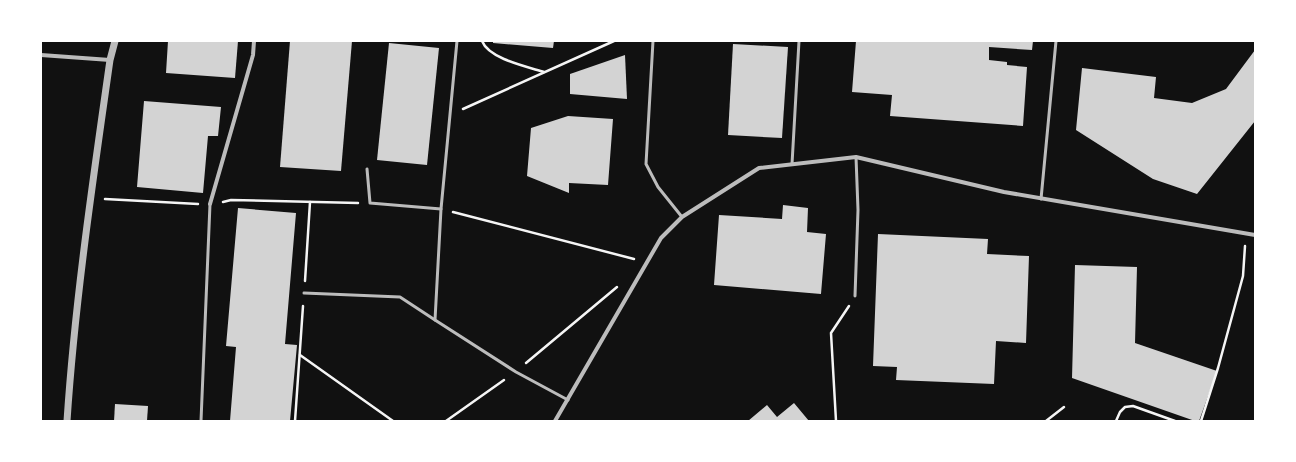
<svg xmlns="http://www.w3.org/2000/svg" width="1296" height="462" font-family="Overpass,sans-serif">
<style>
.building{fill:#d3d3d3}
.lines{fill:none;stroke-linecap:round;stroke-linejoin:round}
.path{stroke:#f5f5f5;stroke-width:2.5}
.service{stroke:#bcbcbc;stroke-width:3}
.minor{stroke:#bcbcbc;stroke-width:4}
.tertiary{stroke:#bcbcbc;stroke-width:7}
</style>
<rect width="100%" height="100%" fill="#111"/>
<g class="building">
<path d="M168 41H238L235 78 166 73Z"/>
<path d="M290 41H352L341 171 280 167Z"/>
<path d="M493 41H554L553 48 493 43Z"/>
<path d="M856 41H1033L1032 50 989 47V60L1007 62V65L1027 67 1023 126 890 116 892 95 852 92Z"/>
<path d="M389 43 439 48 427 165 377 160Z"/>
<path d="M733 44 788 47 782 138 728 135Z"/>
<path d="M1255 50V121L1197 194 1153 179 1076 130 1082 68 1156 77 1154 98 1192 103 1226 89Z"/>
<path d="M625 55 627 99 570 94V74Z"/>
<path d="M144 101 221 107 218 136H208L203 193 137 187Z"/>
<path d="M568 116 613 119 608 185 569 183V193L527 176 531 128Z"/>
<path d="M783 205 808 208 807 232 826 234 821 294 714 285 719 215 782 219Z"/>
<path d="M238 208 296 213 285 344 297 345 290 421H230L236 347 226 346Z"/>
<path d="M878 234 988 239 987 254 1029 256 1026 343 996 341 994 384 896 380 897 367 873 366Z"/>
<path d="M1075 265 1137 267 1135 343 1217 371 1199 421H1195L1072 378Z"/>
<path d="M794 403 809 421H748L767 405 777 417Z"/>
<path d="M115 404 148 406 147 421H114Z"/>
</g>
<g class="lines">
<g class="path">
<path d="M482 41C489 59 528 67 544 72"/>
<path d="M463 109 614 41"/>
<path d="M105 199 198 204"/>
<path d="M223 202 231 200 358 203"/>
<path d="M453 212 634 259"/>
<path d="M305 281 310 202"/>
<path d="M300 355 393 421"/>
<path d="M526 363 617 287"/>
<path d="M295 421 303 306"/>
<path d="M446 421 504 380"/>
<path d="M836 421 831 333 849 306"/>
<path d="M1046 421 1064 407"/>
<path d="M1116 421 1120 412 1125 407 1133 406 1175 421"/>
<path d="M1201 421 1218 368 1243 276 1245 246"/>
</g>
<g class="service">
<path d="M457 41 441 209 435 320 516 372 568 400"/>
<path d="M653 41 646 164 658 187 682 217"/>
<path d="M792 164 799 41"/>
<path d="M367 169 370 203 441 209"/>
<path d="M1041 199 1056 41"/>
<path d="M304 293 400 297 435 320"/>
<path d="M855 296 858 210 856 157"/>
<path d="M201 421 210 204"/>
</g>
<g class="minor">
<path d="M41 55 110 60"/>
<path d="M210 204 253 55 254 41"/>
<path d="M555 421 661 238 682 217 759 168 856 157 1004 192 1255 235"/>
</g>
<path class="tertiary" d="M67 421C75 300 93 180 110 60L115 41"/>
</g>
<rect width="1296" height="462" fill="none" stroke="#ffffff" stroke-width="84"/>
</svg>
